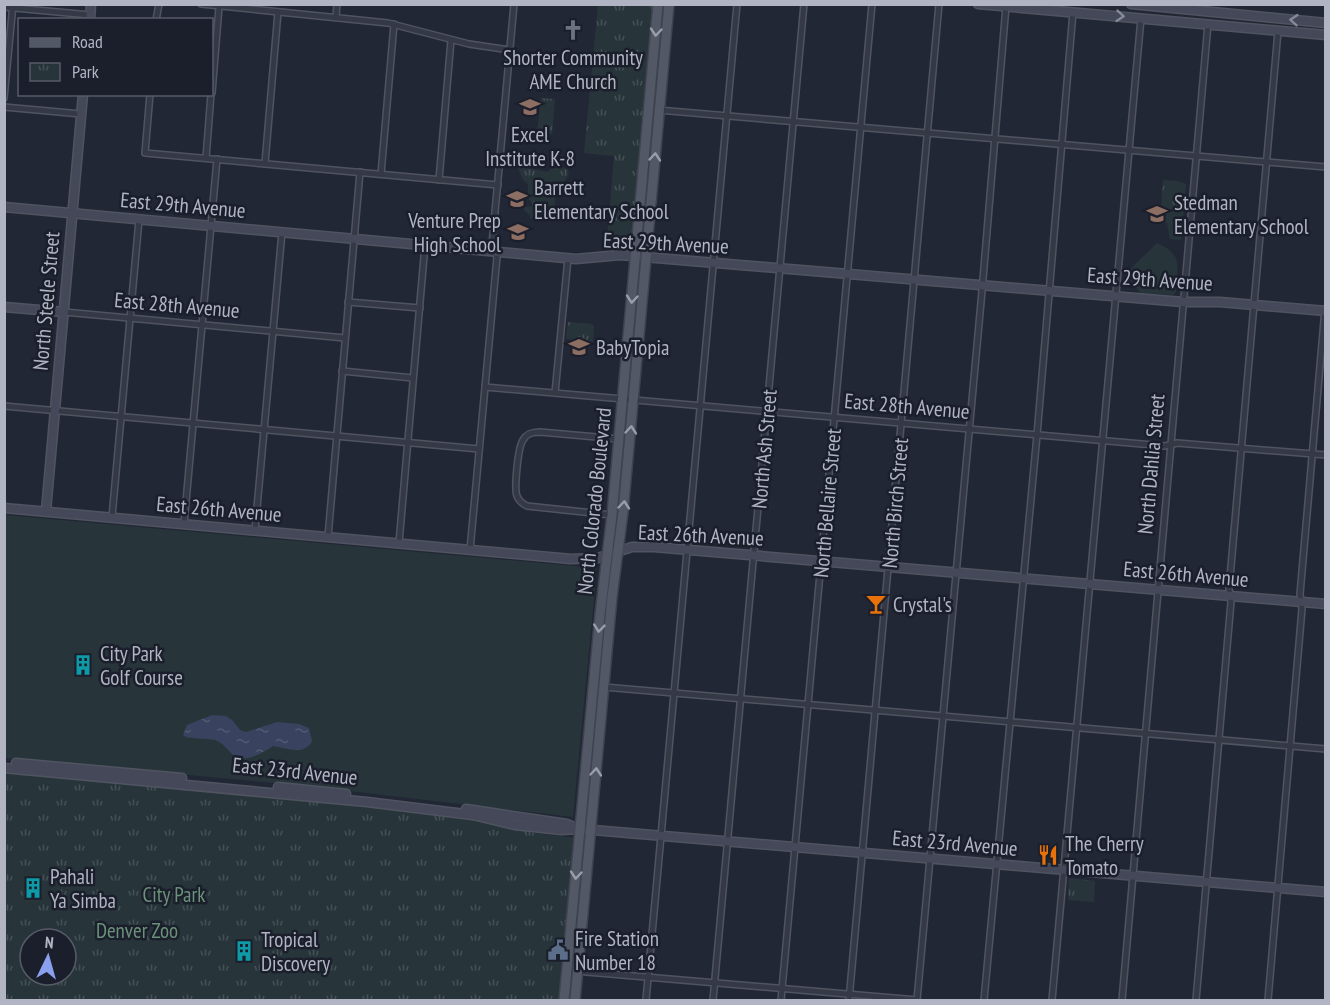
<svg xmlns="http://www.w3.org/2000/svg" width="1330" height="1005" font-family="'PT Sans Narrow',sans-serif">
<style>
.grass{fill:#27353a}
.park{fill:url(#park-tufts);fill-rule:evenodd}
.water{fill:url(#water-ripples)}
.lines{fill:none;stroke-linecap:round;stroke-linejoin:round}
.street-casing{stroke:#505461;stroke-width:8}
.secondary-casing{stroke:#505461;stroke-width:11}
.primary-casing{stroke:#3f4350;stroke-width:12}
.street{stroke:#353946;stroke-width:5}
.secondary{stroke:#444859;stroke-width:8}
.primary{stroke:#535866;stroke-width:9}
.oneway{stroke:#858999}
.oneway2{stroke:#999dac}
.labels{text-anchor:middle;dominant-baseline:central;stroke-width:5;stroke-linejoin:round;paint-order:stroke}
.poi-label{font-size:21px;fill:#b0b4c3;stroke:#1b1f2b;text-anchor:start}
.street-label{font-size:21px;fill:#b0b4c3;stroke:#1b1f2b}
.park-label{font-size:21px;fill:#6a917a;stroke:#1b1f2b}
</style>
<defs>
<pattern id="park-tufts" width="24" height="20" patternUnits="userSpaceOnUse" patternTransform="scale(1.5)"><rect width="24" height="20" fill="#27353a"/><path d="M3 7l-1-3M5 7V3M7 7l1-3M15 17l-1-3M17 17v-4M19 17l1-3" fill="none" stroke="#445055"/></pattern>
<pattern id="water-ripples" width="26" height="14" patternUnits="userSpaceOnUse" patternTransform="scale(1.5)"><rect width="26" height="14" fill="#39425e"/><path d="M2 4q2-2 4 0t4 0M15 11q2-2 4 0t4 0" fill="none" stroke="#535b73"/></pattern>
</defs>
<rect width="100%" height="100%" fill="#222736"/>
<g class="grass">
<path d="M1157 243C1184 255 1177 266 1176 292L1173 295 1141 293 1126 277V273Z"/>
<path d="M5 515 597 568 573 817 306 786 5 758Z"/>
</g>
<g class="park">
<path d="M598 5H653L632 247 630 250H606L614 156 584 153Z"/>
<path d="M541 98 555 99 552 134 537 133Z"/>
<path d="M555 163 568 170C570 179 563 181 557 187L553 214 547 211 539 219 536 213 534 217 530 219V215L524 210V207L533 206 528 196V184L523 180 518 168 521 165H527L528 168 548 172Z"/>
<path d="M1163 180 1177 181 1186 184 1181 240 1170 239 1167 223 1160 222Z"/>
<path d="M568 322 592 324 594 326 593 342 566 339Z"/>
<path d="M5 769 72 779 291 797 469 817 534 833 576 838 561 1000H5ZM30 939H66V975H30Z"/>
<path d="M1069 878 1095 881 1094 902 1068 900Z"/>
</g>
<path class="water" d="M212 715 226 716 232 720 240 730 246 732 277 722 299 724 309 728 312 741C305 756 286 748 273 746 263 753 243 764 233 755 227 749 223 743 215 740 205 738 195 739 186 737L183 735 187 725Z"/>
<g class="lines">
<g class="street-casing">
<g id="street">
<path d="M201 4 388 23 469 44 510 50"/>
<path d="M4 7 90 15"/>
<path d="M336 17 337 4"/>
<path d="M156 20 159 4"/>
<path d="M212 93 219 7"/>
<path d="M150 94 145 153 498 185"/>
<path d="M4 98 13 4"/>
<path d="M4 107 81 114"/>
<path d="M658 110 1326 167"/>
<path d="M206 158 211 94"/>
<path d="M265 163 278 12"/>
<path d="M381 174 394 24"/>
<path d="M439 180 451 40"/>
<path d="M348 302 420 308"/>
<path d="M64 312 345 338"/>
<path d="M342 371 413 378"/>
<path d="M485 387 1165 446 1177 443 1326 455"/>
<path d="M555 393 568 258"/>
<path d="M4 406 479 449"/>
<path d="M612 515 527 506C523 504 519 501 517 496 514 488 518 447 523 440 527 433 533 432 540 432L619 439"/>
<path d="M112 517 139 220"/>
<path d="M184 524 217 159"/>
<path d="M255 530 282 232"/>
<path d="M328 537 360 172"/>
<path d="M399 543 425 245"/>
<path d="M470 550 497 257 492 245 514 4"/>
<path d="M604 687 1326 749"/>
<path d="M575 971 917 1000 982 291 1006 6"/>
<path d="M646 1000 737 4"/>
<path d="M713 1000 804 4"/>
<path d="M781 1000 872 4"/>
<path d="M849 1000 939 4"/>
<path d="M984 1000 1037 435 1073 12"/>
<path d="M1052 1000 1141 18"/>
<path d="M1122 1000 1208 24"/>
<path d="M1196 1000 1231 602 1229 589 1278 31"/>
<path d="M1268 1000 1302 609 1300 594 1325 309"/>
</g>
</g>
<g class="secondary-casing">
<g id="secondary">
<path d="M978 4 1326 35"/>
<path d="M1131 4 1326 23"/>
<path d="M90 20 91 4"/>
<path d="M4 207 576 259 620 255 1183 302H1220L1326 311"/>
<path d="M4 307 64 312"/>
<path d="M4 508 571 559 598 558 632 547H654L1326 604"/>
<path d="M46 511 83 94"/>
<path d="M16 763 182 778"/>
<path d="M4 768 367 802 473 815 515 825 561 830 581 829 1326 892"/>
<path d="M278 787 346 794"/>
<path d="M466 809 567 824 577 828"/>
</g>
</g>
<g class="primary-casing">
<g id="primary">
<path d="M564 1000 600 615 612 515 658 4"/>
<path d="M575 1000 612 597 623 512 669 4"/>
</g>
</g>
<use href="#street" class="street"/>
<use href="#secondary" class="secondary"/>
<use href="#primary" class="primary"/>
</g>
<defs><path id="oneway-chevron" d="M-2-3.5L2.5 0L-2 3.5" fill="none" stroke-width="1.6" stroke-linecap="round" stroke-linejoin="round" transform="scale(1.5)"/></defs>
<g class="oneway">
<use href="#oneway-chevron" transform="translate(1120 16) rotate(5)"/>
<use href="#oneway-chevron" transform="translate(1294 20) rotate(-175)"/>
</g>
<g class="oneway2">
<use href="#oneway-chevron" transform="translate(656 32) rotate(95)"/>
<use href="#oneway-chevron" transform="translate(655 157) rotate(-85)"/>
<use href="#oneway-chevron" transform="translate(632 299) rotate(95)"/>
<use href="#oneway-chevron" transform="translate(631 430) rotate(-85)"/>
<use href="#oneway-chevron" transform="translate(624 505) rotate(-85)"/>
<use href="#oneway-chevron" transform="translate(599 628) rotate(96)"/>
<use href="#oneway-chevron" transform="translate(596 772) rotate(-85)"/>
<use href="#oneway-chevron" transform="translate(576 875) rotate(95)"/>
</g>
<defs>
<g id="church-bare" transform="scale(1.62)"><path d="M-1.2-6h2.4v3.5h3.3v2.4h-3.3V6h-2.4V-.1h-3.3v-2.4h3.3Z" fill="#6b7280" stroke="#1b1f2b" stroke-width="2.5" paint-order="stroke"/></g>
<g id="school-bare" transform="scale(1.62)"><path d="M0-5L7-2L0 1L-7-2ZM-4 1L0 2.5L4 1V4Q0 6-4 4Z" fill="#8d6e63" stroke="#1b1f2b" stroke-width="2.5" paint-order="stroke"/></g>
<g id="bar-bare" transform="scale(1.62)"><path d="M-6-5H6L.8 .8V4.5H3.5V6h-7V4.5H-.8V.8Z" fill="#e8710a" stroke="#1b1f2b" stroke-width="2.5" paint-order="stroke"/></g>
<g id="building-bare" transform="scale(1.62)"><path d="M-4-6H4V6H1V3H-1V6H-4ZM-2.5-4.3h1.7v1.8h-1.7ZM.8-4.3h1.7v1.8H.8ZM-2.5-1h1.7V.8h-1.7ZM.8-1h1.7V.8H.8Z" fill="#0f9aa8" stroke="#1b1f2b" stroke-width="2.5" paint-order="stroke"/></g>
<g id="restaurant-bare" transform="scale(1.62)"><path d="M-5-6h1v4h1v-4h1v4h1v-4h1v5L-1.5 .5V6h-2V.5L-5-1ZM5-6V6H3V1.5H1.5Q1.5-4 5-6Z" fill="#e8710a" stroke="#1b1f2b" stroke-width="2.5" paint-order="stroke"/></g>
<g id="civic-bare" transform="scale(1.62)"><path d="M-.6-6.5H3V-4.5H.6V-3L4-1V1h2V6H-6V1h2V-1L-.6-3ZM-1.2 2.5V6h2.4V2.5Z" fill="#5c6f8a" stroke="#1b1f2b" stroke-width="2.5" paint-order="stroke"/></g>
</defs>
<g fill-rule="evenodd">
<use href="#church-bare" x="573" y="30"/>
<use href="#school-bare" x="530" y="107"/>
<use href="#school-bare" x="517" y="199"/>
<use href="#school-bare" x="1157" y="214"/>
<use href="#school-bare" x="518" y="232"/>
<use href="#school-bare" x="579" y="347"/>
<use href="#bar-bare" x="876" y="604"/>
<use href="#building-bare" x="83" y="665"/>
<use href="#restaurant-bare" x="1048" y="855"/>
<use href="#building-bare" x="33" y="888"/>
<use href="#civic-bare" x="558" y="950"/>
<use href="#building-bare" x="244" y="951"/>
</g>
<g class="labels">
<g class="poi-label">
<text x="573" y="57" text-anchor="middle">Shorter Community<tspan x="573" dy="24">AME Church</tspan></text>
<text x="530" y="134" text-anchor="middle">Excel<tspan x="530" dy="24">Institute K-8</tspan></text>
<text x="534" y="187">Barrett<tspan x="534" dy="24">Elementary School</tspan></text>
<text x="1174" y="202">Stedman<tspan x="1174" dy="24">Elementary School</tspan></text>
<text x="501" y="220" text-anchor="end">Venture Prep<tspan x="501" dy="24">High School</tspan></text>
<text x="596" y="347">BabyTopia</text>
<text x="893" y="604">Crystal's</text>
<text x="100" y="653">City Park<tspan x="100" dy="24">Golf Course</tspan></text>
<text x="1065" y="843">The Cherry<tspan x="1065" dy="24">Tomato</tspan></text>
<text x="50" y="876">Pahali<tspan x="50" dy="24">Ya Simba</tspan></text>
<text x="575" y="938">Fire Station<tspan x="575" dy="24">Number 18</tspan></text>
<text x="261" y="939">Tropical<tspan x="261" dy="24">Discovery</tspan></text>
</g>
<g class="street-label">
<text transform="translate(183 205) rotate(5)">East 29th Avenue</text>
<text transform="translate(666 243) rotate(3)">East 29th Avenue</text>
<text transform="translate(1150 279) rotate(4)">East 29th Avenue</text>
<text transform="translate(46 301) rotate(-85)">North Steele Street</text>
<text transform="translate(177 305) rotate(5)">East 28th Avenue</text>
<text transform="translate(907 406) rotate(5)">East 28th Avenue</text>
<text transform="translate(764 449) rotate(-85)">North Ash Street</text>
<text transform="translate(1151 464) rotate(-85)">North Dahlia Street</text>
<text transform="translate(594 501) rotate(-84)">North Colorado Boulevard</text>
<text transform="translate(827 503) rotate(-85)">North Bellaire Street</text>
<text transform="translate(895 503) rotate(-85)">North Birch Street</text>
<text transform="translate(219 509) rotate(5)">East 26th Avenue</text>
<text transform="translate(701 535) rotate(3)">East 26th Avenue</text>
<text transform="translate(1186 574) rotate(5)">East 26th Avenue</text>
<text transform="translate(295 771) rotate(6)">East 23rd Avenue</text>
<text transform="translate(955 843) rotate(5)">East 23rd Avenue</text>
</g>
<g class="park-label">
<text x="174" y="894">City Park</text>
<text x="137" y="930">Denver Zoo</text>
</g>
</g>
<rect width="1330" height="1005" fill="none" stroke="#b0b4c3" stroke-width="12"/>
<rect x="18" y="18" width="195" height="78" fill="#1b1f2b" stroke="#575b68" stroke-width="1.5"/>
<rect x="30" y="38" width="30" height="9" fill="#535866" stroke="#575b68" stroke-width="1.5"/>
<text x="72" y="48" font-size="18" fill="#b0b4c3">Road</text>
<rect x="30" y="63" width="30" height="18" fill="url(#park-tufts)" stroke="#575b68" stroke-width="1.5"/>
<text x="72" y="78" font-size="18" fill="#b0b4c3">Park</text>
<g transform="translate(48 957) rotate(5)"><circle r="28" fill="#1b1f2b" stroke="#575b68" stroke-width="1.5"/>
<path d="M0-4.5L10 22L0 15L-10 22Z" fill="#8a9fee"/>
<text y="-9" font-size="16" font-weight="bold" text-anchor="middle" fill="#b0b4c3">N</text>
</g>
</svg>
